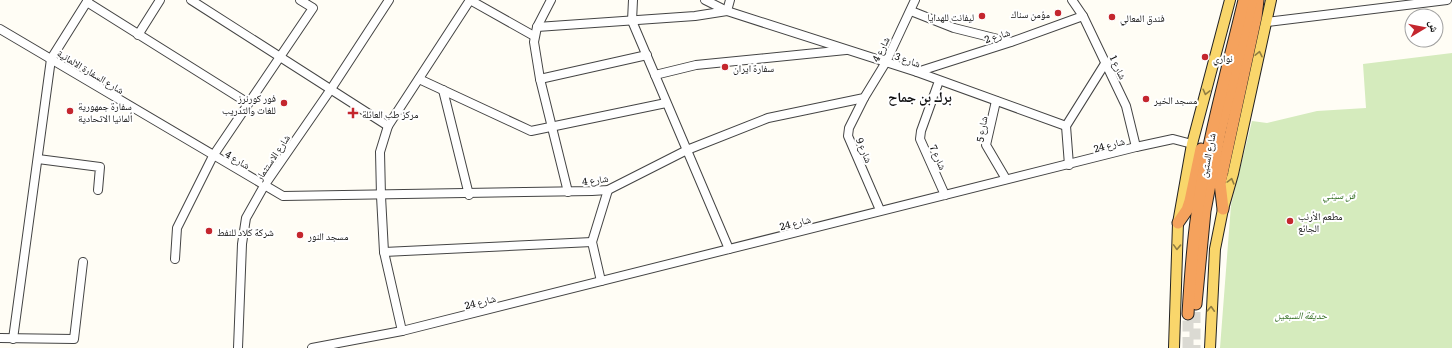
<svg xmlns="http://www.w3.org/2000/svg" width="1452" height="348" font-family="Literata,'Noto Naskh Arabic',serif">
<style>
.green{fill:#d5ebbd}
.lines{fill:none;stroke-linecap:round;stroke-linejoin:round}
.highway-tunnel{stroke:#dbdad3;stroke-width:11;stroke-dasharray:11 5.5;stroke-linecap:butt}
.minor-casing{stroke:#444;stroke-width:10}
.major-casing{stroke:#222;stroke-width:12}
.highway-casing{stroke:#222;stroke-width:13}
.minor{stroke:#fff;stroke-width:8}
.major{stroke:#f9d66b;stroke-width:10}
.highway{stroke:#f5a25d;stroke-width:11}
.oneway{stroke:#917d42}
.poi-dot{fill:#c4262e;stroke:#fff;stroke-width:1.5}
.labels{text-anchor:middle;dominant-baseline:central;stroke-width:4;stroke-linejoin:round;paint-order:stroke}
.poi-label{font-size:10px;fill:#111;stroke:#fff;text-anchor:start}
.street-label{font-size:10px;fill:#111;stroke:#fff}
.park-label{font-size:10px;font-style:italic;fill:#2f6b1f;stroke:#fff}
.district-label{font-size:14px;font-weight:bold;fill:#111;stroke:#fff}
</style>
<rect width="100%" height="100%" fill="#fffdf5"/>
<path class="green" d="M1452 53V348H1220L1231 205 1252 121 1267 123 1317 111 1366 108 1363 64Z"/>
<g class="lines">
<g class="highway-tunnel">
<path d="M1195 312V348"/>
<path d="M1188 348V314"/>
</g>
<g class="minor-casing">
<g id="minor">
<path d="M191 0 388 126"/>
<path d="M470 0 534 36"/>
<path d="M551 0 537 27 534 42 540 79 568 192"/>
<path d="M633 0 632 21 729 249"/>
<path d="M705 0 727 11 917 72 1066 126"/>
<path d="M1072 0 1083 16 1126 106 1136 147"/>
<path d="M87 2 248 103"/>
<path d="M911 11 954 28 1010 42"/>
<path d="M1267 22 1447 0"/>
<path d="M537 27 695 16 727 11 730 0"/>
<path d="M0 29 283 196 592 191 608 190 687 150 768 118 864 98 886 62 915 0"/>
<path d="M138 35 160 0"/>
<path d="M917 72 1011 42 1083 16"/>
<path d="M655 75 696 65 846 50"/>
<path d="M419 79 531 131 666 103"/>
<path d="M540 79 647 55"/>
<path d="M939 81 921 131 920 139 945 195"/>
<path d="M443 90 469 195"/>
<path d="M864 98 849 128 848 136 880 210"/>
<path d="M996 101 986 145 1006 179"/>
<path d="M1066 126 1106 62"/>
<path d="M1066 126 1069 165"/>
<path d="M38 159 100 167 98 190"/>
<path d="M384 252 592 242"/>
<path d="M175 259 177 228 213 156 313 8 300 0"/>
<path d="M601 281 592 242 608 190"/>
<path d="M402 331 384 252 381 196 380 152 388 126 470 0"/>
<path d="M0 338 74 339 83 262"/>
<path d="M13 339 51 59 88 0"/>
<path d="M238 348 242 244 246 218 264 186 331 89 389 0"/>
<path d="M312 348 402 331 1136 147 1173 139 1192 144"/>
</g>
</g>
<g class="major-casing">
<g id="major">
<path d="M1174 348 1178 223 1192 144 1230 0"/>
<path d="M1210 348 1215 249 1223 209 1233 174 1271 0"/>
</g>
</g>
<g class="highway-casing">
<g id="highway">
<path d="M1223 209 1220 183 1256 17 1258 0"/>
<path d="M1178 223 1187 210 1190 201 1201 149"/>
<path d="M1196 304 1205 211 1220 132 1252 0"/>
<path d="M1188 314C1190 280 1192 247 1197 214 1207 141 1227 71 1244 0"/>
</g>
</g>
<use href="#minor" class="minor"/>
<use href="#major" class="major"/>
<use href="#highway" class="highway"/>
</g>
<defs><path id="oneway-chevron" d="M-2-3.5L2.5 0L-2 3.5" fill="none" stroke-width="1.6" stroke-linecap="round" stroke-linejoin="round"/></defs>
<g class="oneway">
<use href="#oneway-chevron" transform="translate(1259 54) rotate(-78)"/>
<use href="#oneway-chevron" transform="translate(1206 92) rotate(104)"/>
<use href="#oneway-chevron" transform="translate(1231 181) rotate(-75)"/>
<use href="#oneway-chevron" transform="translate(1177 247) rotate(92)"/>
<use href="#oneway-chevron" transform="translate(1211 309) rotate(-87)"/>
</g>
<g class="poi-dot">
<circle cx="1058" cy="13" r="4"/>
<circle cx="982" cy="16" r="4"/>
<circle cx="1112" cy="17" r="4"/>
<circle cx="1205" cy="57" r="4"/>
<circle cx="725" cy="67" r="4"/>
<circle cx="1146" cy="99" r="4"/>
<circle cx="284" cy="103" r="4"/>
<circle cx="70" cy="111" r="4"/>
<path d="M351 107h4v4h4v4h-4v4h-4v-4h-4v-4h4z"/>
<circle cx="1290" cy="221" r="4"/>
<circle cx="209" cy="231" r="4"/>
<circle cx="300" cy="235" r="4"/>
</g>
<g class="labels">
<g class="poi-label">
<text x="1050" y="13" text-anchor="end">مؤمن سناك</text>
<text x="974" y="16" text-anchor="end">ليفانت للهدايا</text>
<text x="1120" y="17">فندق المعالي</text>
<text x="1213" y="57">نواري</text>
<text x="733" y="67">سفارة ايران</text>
<text x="276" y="97" text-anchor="end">فور كورنرز<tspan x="276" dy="12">للغات والتدريب</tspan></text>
<text x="1154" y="99">مسجد الخير</text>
<text x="78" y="105">سفارة جمهورية<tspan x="78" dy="12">ألمانيا الاتحادية</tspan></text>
<text x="362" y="113">مركز طب العائلة</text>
<text x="1298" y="215">مطعم الأرنب<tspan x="1298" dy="12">الجائع</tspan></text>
<text x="217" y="231">شركة كلاد للنفط</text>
<text x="308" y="235">مسجد النور</text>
</g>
<g class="street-label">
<text transform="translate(997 35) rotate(-18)">شارع 2</text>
<text transform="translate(880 49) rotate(-63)">شارع 4</text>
<text transform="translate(908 59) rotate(19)">شارع 3</text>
<text transform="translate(1119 67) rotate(65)">شارع 1</text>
<text transform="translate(91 71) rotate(31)">شارع السفارة الالمانية</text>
<text transform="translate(981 129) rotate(-81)">شارع 5</text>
<text transform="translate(1109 144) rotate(-15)">شارع 24</text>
<text transform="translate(865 150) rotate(67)">شارع 9</text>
<text transform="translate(1207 155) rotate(-79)">شارع الستين</text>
<text transform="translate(272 157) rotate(-56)">شارع الاستثمار</text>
<text transform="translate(939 157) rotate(66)">شارع 7</text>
<text transform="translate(238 159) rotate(31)">شارع 4</text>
<text transform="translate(595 179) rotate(-8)">شارع 4</text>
<text transform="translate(795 222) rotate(-14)">شارع 24</text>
<text transform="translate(480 301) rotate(-14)">شارع 24</text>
</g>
<g class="park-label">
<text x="1339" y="194">فن سيتي</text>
<text x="1301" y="314">حديقة السبعين</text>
</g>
<g class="district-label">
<text x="920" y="96">برك بن جماح</text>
</g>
</g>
<g transform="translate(1424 28) rotate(80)"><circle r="19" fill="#ffffff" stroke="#a0a0a0"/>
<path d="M0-3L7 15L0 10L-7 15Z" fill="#c4262e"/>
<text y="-6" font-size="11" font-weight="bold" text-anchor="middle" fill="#111111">ش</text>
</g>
</svg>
